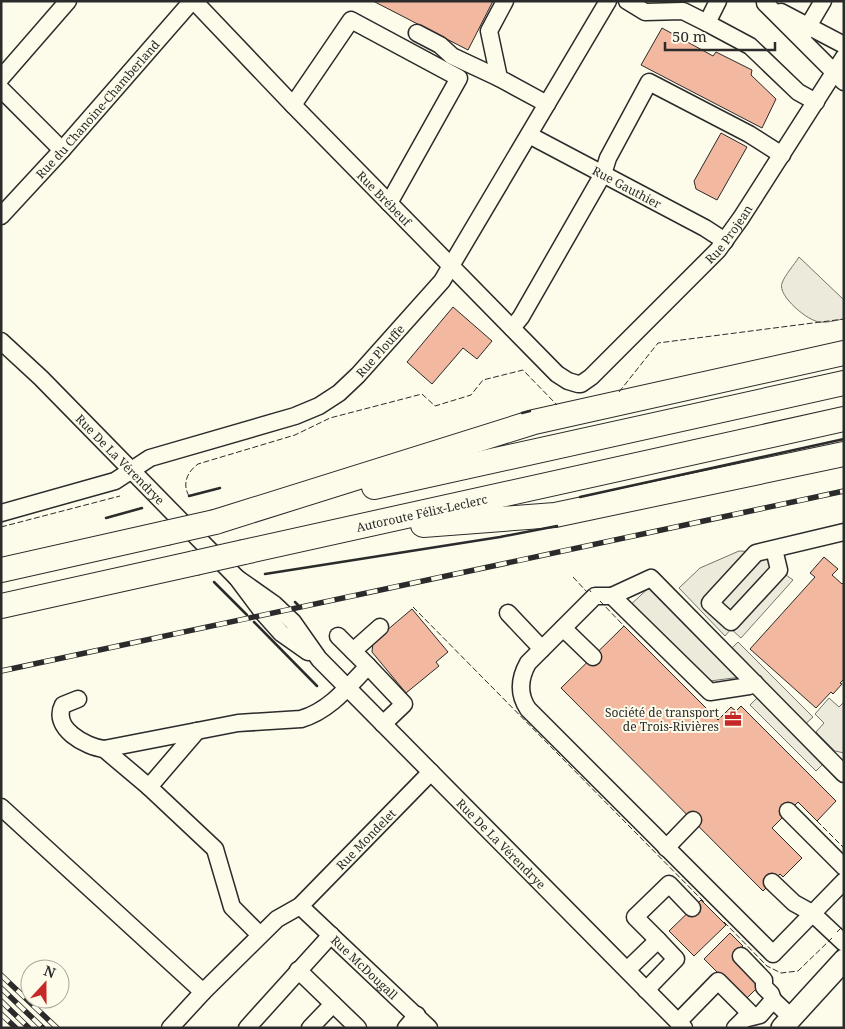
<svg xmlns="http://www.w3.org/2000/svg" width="845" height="1029" font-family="'Noto Serif',serif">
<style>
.green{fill:#ecebdb;stroke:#74746e}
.parking{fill:#eceadb;stroke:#74746e}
.building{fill:#f2b8a0;stroke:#2b2b2b}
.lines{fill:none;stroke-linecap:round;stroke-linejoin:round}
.minor-casing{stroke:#2b2b2b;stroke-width:19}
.major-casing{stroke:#2b2b2b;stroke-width:24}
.highway-casing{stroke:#2b2b2b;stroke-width:26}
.minor{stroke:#fdfbea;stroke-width:16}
.major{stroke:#fdfbea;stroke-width:21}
.highway{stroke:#fdfbea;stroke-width:24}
.rail-casing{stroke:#2b2b2b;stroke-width:5.5}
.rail{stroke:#fdfbea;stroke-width:4;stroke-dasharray:11;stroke-linecap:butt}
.highway-bridge-casing{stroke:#2b2b2b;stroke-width:26;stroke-linecap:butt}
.highway-bridge{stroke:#fdfbea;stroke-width:24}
.fence{stroke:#2b2b2b;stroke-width:1;stroke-dasharray:6 2.5;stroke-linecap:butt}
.wall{stroke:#2b2b2b;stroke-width:2.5}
.labels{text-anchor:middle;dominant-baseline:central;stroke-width:4;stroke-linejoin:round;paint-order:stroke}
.street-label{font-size:12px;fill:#2b2b2b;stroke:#fdfbea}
.poi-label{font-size:12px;fill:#2b2b2b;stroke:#fdfbea;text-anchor:end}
</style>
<rect width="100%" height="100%" fill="#fdfbea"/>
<path class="green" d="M799 257 844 300V319C836 320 828 323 820 322 809 322 777 296 782 283 785 275 794 265 799 257Z"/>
<g class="parking">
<path d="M739 551 760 552 779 570 793 580 741 638 731 629 725 636 679 588 700 568Z"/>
<path d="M655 582 726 654 738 642 813 717 800 729 829 758 816 771 750 705 763 692 741 677 710 681 704 687 626 609Z"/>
<path d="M829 698 839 707 844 702V753L835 751 816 732 824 723 815 714Z"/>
</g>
<g class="building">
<path d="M373 1H493L468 50Z"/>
<path d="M662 28 713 56 716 52 752 70 751 75 776 99 762 128 641 65Z"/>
<path d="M721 133 747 147 717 200 696 189 694 181Z"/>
<path d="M453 307 492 341 477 359 463 348 432 384 407 362Z"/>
<path d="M824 557 838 569 832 575 842 584 844 582V679L840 683 842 684 833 694 831 692 816 708 750 649 815 577 810 573Z"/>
<path d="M412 609 448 652 436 662 439 666 406 693 372 652 373 642Z"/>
<path d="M624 626 718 720 731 707 736 711 741 706 836 801 817 821 798 802 772 828 802 858 783 877 780 874 763 891 561 688Z"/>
<path d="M701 900 726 925 694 956 669 931Z"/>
<path d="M730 933 743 946 733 957 760 985 745 1000 704 959Z"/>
</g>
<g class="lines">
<g class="minor-casing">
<g id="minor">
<path id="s1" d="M194 1 293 105 557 374 568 381 578 384H581L591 377 718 250 741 218 844 57"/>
<path d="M505 1 489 31 499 78 547 104"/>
<path d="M627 1 645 12 683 11 707 23"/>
<path d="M718 1 707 23 750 46 798 92 816 102"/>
<path d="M765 3 844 82"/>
<path d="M781 12 844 45"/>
<path d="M417 33 440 45 452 56 499 78"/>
<path d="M803 35 823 1"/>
<path d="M1 78 68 1"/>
<path d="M1 89 62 150"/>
<path d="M293 105 351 20 459 78 389 203"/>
<path id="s2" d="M529 135 705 228 725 241"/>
<path id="s3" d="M1 216 62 150 192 1"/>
<path d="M512 328 521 317 603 174 608 158 649 82 749 134 782 155"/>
<path id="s4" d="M1 341 41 378 237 578 264 614 281 633 308 652"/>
<path id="s5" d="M1 513 115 481 150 458 295 416 319 406 339 393 358 375 442 281 608 1"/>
<path d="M774 549 779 570 731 622 710 603 756 553 844 532"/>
<path id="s6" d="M237 578 274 604 293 622 319 659 684 1028"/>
<path d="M612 596H595L528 663C519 679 518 694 528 709L773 954 844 881"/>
<path d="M508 613 542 649"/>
<path d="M563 628 593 657"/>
<path d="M338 636 353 651"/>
<path d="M368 666 353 651 380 627"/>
<path d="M755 683 749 686 710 692 612 596 651 578 844 774"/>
<path d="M78 699 63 705C51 728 86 747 104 749L238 723 301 719C329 711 348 687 368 666L404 704 383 724"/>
<path d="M104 749 149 787 197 731"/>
<path d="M149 787 215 849 232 907 260 935"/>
<path id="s7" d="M1 807 203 992 277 919 300 906 431 772"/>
<path d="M788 811 844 867"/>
<path d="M666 848 693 820"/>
<path d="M772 882 794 903 812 913 844 943"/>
<path id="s8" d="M300 906 429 1028"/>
<path d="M658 940 635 917 669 884 692 908"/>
<path d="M741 956 764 980V987L771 994 773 1000"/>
<path d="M298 970 358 1028"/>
<path d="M627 970 658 940 676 959 646 990"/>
<path d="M678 1022 718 981 753 1016"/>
<path d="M170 1028 203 992"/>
<path d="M247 1028 331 935"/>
<path d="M310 1028 333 1004"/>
<path d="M406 1028 417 1015"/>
<path d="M735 1028 744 1019 760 1015 773 1000 791 1017"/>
</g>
</g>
<g class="major-casing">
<path id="major" d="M782 1028 844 960"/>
</g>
<g class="highway-casing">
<g id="highway">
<path d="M374 487 844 383"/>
<path d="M215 522 534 422 844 353"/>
<path d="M423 525 555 515 844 454"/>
<path id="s9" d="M244 552 844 419"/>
<path d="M1 570 166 533"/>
<path d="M1 606 195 563"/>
</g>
</g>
<use href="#minor" class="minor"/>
<use href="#major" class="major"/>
<use href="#highway" class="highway"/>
<g class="rail-casing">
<g id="rail">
<path d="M1 671 844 491"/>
<path d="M1 975 57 1028"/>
<path d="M1 988 43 1028"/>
<path d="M1 1001 29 1028"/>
<path d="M1 1014 16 1028"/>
</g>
</g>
<use href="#rail" class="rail"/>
<g class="highway-bridge-casing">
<g id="highway-bridge">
<path d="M166 533 215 522"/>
<path d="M195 563 244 552"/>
</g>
</g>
<use href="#highway-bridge" class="highway-bridge"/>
<g class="fence">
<path d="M619 392 658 343 844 319"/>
<path d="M189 496C182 484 187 472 198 464L295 435 330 418 422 394 435 406 471 395 483 380 523 370 557 405"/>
<path d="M1 527 120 496"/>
<path d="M573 577 587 592 589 589 591 592"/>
<path d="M600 601 624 626"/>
<path d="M413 607 704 902"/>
<path d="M817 821 844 848"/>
<path d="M724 922 767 966 781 973 798 971 832 938"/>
<path d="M837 932 844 925"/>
</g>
<g class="wall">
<path d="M522 413 530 411"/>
<path d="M189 496 220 488"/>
<path d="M580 497 844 439"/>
<path d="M106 518 142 508"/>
<path d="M265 574 500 537 557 526"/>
<path d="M214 582 247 615"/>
<path d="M295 602 298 605"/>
<path d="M254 622 317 686"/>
</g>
</g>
<defs>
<g id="office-bare" transform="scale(1.35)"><path d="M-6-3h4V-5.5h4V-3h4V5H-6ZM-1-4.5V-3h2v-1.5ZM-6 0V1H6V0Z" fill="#c62828" stroke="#fdfbea" stroke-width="2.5" paint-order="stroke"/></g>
</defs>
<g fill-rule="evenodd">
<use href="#office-bare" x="733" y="719"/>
</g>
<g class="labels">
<g class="street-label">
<text stroke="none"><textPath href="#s3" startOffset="144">Rue du Chanoine-Chamberland</textPath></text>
<text stroke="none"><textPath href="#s2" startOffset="111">Rue Gauthier</textPath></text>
<text stroke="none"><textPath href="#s1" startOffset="274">Rue Brébeuf</textPath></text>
<text stroke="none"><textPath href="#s1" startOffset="758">Rue Projean</textPath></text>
<text stroke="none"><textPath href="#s5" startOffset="420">Rue Plouffe</textPath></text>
<text stroke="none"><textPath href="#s4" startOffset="168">Rue De La Vérendrye</textPath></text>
<text stroke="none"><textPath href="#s9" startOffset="182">Autoroute Félix-Leclerc</textPath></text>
<text stroke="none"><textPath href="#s7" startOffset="498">Rue Mondelet</textPath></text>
<text stroke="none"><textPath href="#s6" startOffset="376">Rue De La Vérendrye</textPath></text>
<text stroke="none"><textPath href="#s8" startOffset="89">Rue McDougall</textPath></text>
</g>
<g class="poi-label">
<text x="719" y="712">Société de transport<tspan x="719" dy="14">de Trois-Rivières</tspan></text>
</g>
</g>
<rect width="845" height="1029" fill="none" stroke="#2b2b2b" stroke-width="5"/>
<g transform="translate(45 984) rotate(21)"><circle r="24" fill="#fdfbea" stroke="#a9a89e"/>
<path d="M0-4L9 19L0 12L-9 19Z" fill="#c62828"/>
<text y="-8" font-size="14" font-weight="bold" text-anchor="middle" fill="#2b2b2b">N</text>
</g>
<path d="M665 42v8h110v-8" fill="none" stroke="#2b2b2b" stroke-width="2.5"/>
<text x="672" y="42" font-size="15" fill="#2b2b2b" stroke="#fdfbea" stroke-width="4" paint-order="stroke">50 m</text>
</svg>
